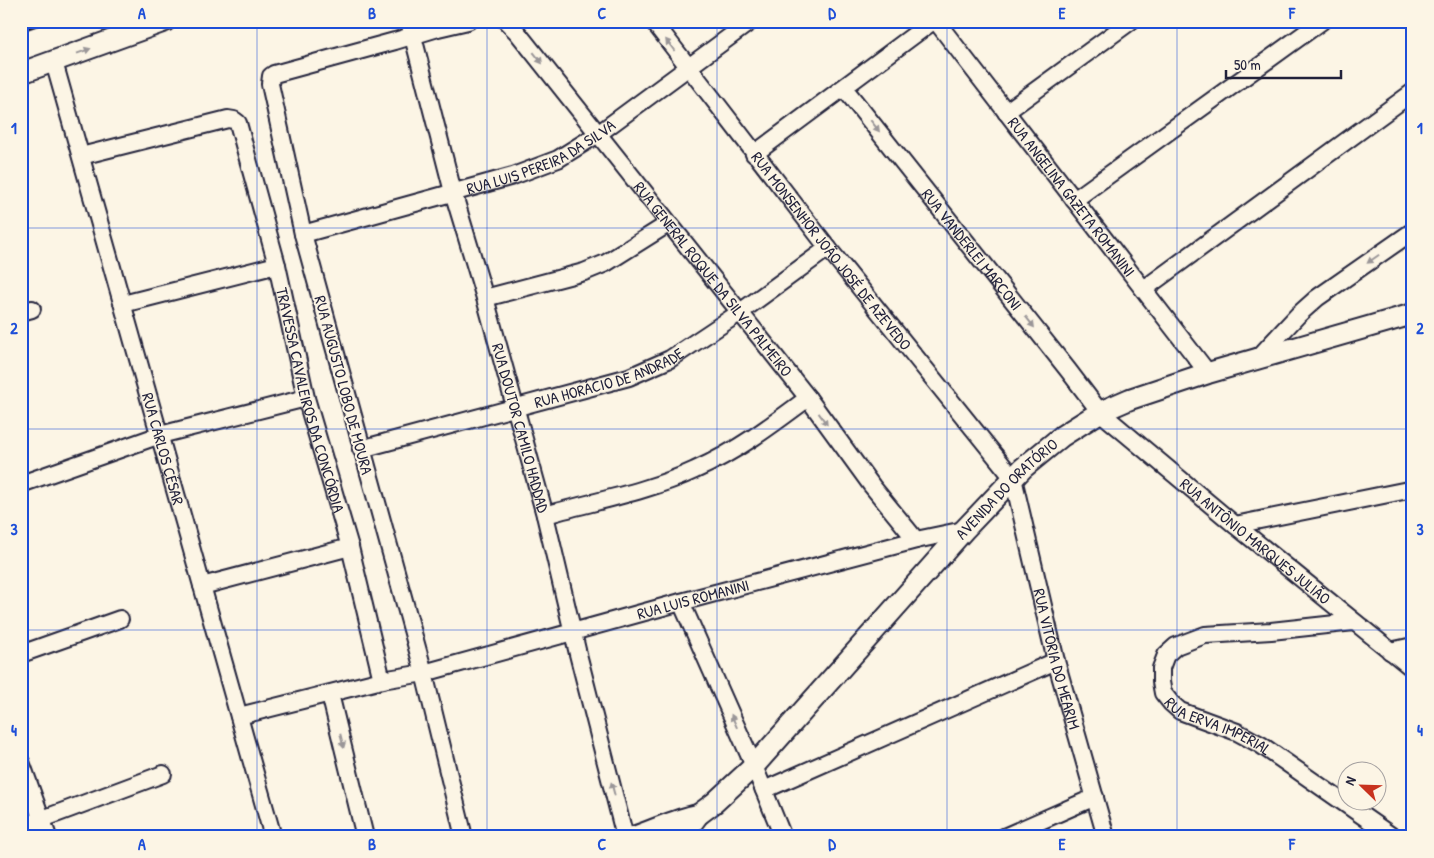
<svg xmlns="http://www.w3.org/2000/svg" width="1434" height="858" font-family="'Patrick Hand',sans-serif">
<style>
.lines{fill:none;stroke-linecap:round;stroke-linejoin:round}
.minor-casing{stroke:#22223b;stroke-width:20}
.major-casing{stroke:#22223b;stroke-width:24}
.minor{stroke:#fcf5e5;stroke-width:16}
.major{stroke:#fcf5e5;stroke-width:20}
.rail{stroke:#22223b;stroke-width:4}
.oneway{fill:#9a9698}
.grid{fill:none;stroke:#1d4ed8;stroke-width:1;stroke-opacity:0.55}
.labels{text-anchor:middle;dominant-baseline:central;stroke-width:4;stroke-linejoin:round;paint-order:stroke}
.street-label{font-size:16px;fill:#22223b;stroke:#fcf5e5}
.neatline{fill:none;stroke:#1d4ed8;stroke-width:2}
.grid-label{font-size:16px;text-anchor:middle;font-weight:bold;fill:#1d4ed8}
</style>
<rect width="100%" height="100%" fill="#fcf5e5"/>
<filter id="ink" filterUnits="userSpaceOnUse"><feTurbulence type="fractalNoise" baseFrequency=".02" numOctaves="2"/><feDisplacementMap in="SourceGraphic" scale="10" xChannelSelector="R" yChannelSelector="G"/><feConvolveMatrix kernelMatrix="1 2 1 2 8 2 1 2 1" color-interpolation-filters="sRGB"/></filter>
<g filter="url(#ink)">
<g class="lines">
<g class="minor-casing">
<g id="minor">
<path id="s1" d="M409 21 453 192 485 298 545 515 578 654 625 837"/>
<path id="s2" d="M506 21 517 32 808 398 872 486 916 540"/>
<path id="s3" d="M653 21 828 248 1013 478 1056 661 1106 837"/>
<path id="s4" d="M936 21 1208 373"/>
<path id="s5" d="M54 62 273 837"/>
<path id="s6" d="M844 88 1068 370 1100 412 1235 525 1413 669"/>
<path d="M1006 112 1131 21"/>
<path d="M754 154 933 21"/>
<path id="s7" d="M81 156 228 119 234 120 238 123 277 265 306 398 350 547 382 680"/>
<path d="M1074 200 1322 21"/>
<path id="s8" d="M303 234 513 176 558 159 598 134 751 21"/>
<path d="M1144 289 1413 92"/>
<path d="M485 298 584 272 606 263 668 224"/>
<path d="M123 304 277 265"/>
<path d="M21 312 32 309"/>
<path d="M1257 359 1298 315 1317 298 1413 231"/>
<path id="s9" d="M361 449 629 377 670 359 739 313 828 248"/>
<path d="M21 484 160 435 306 398"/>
<path d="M545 515C595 501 648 492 695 470 736 452 772 425 808 398"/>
<path d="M1235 525 1413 489"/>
<path d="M202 586 350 547"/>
<path d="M681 602 754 766 783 837"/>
<path id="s10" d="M1354 622 1271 631 1205 635 1176 646 1166 655 1161 668V682L1163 693 1171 703 1180 711 1237 732 1261 745 1393 837"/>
<path d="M1390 651 1413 646"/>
<path d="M21 654 120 619"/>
<path d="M330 694 365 837"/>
<path id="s11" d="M239 716 382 680 424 673 681 602 916 540 964 530"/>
<path d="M21 762 48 837"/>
<path d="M764 790 1056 661"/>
<path d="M21 827 163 774"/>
<path d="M464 837 424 673 303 234 270 84 271 76 274 74 395 41 438 28 468 21"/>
<path d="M1004 837 1095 797"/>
</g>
</g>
<g class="major-casing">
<g id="major">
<path d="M21 73 165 21"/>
<path d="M633 837C655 830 675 819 698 815"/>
<path id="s12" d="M673 837 687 830 698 815 714 803 754 766 964 530 1023 468 1062 436 1100 412 1130 399 1208 373 1413 314"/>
</g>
</g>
<use href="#minor" class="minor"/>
<use href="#major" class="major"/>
<path class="rail" d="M21 30 47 21"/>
</g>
<defs><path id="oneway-solid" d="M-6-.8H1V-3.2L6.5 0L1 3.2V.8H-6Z" transform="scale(1.25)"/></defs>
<g class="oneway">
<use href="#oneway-solid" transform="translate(670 45) rotate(-127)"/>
<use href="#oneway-solid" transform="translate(84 51) rotate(-20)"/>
<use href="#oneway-solid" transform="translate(538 58) rotate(52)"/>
<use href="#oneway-solid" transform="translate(875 126) rotate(52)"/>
<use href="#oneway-solid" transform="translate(1373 259) rotate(145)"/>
<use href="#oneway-solid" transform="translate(1030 322) rotate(52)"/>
<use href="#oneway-solid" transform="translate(823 419) rotate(54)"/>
<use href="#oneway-solid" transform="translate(734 721) rotate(-114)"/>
<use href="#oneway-solid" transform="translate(342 741) rotate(76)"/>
<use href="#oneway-solid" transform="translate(613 789) rotate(-105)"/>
</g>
</g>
<path class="grid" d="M257 21V837M487 21V837M717 21V837M947 21V837M1177 21V837M21 228H1413M21 429H1413M21 630H1413"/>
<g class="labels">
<g class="street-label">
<text stroke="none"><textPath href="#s8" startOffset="251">RUA LUIS PEREIRA DA SILVA</textPath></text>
<text stroke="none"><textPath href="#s4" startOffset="222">RUA ANGELINA GAZETA ROMANINI</textPath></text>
<text stroke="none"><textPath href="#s6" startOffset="206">RUA VANDERLEI MARCONI</textPath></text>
<text stroke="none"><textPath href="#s3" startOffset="291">RUA MONSENHOR JOÃO JOSÉ DE AZEVEDO</textPath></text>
<text stroke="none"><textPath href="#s2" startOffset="331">RUA GENERAL ROQUE DA SILVA PALMEIRO</textPath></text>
<text stroke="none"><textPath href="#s9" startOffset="258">RUA HORÁCIO DE ANDRADE</textPath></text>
<text transform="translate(344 385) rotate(75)">RUA AUGUSTO LOBO DE MOURA</text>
<text stroke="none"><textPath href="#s7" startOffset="449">TRAVESSA CAVALEIROS DA CONCÓRDIA</textPath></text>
<text stroke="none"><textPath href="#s1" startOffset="422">RUA DOUTOR CAMILO HADDAD</textPath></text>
<text stroke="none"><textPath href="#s5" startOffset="402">RUA CARLOS CÉSAR</textPath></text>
<text stroke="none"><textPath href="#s12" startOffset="484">AVENIDA DO ORATÓRIO</textPath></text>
<text stroke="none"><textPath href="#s6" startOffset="615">RUA ANTÔNIO MARQUES JULIÃO</textPath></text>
<text stroke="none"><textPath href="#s11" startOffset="469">RUA LUIS ROMANINI</textPath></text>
<text stroke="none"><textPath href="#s3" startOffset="768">RUA VITÓRIA DO MEARIM</textPath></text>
<text stroke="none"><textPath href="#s10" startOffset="299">RUA ERVA IMPERIAL</textPath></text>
</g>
</g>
<rect width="1434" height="858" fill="none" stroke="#fcf5e5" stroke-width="55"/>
<g transform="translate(1362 786) rotate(293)"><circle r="24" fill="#fcf5e5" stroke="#a5a1a1"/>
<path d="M0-4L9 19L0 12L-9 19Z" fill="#c8321e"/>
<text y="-8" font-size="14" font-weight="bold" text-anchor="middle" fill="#22223b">N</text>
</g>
<path d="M1226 70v8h115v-8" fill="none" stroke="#22223b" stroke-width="2.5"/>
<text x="1234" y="70" font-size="15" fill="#22223b" stroke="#fcf5e5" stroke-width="4" paint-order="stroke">50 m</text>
<rect x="28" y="28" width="1378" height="802" class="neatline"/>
<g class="grid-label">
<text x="142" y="19">A</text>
<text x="372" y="19">B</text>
<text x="602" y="19">C</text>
<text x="832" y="19">D</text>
<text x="1062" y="19">E</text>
<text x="1292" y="19">F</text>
<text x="14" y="134">1</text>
<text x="1420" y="134">1</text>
<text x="14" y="334">2</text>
<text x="1420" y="334">2</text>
<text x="14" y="535">3</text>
<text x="1420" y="535">3</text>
<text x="14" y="736">4</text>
<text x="1420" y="736">4</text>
<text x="142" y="850">A</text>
<text x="372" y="850">B</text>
<text x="602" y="850">C</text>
<text x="832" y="850">D</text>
<text x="1062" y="850">E</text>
<text x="1292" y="850">F</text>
</g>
</svg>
